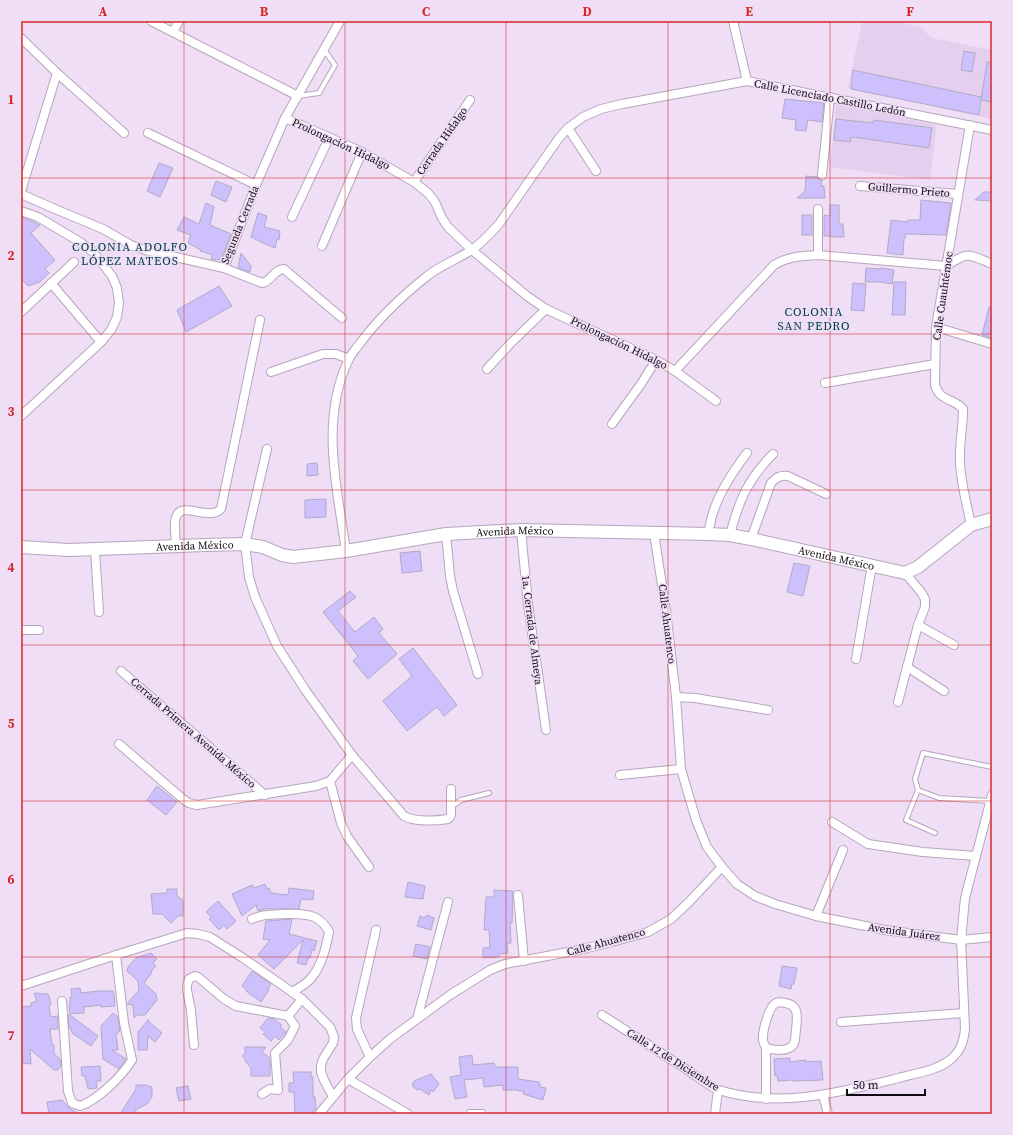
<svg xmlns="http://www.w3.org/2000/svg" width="1013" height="1135" font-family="'Source Serif 4',serif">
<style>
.built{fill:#e6cfee}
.building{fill:#cdc0fc;stroke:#b0abc6}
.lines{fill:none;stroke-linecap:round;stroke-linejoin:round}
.service-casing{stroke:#b7a5bd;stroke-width:6}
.minor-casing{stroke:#b7a5bd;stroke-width:10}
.secondary-casing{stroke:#b7a5bd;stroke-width:14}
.service{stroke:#fff;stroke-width:4}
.minor{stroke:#fff;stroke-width:8}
.secondary{stroke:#fff;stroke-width:12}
.grid{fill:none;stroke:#d62828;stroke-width:1;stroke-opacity:0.55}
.labels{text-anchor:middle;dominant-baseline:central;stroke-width:3;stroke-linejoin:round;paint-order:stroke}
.street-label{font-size:11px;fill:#100a12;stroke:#f0ddf6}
.neighbourhood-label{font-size:12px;letter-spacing:1px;fill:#004246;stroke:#f0ddf6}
.neatline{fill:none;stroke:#d62828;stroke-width:1.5}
.grid-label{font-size:13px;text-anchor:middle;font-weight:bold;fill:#d62828}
</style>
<rect width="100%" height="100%" fill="#f0ddf6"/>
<g class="built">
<path d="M862 21H892L920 27 932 38 992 50V111L991 119 848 88Z"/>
<path d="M836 104 937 125 930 180 830 167Z"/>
</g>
<g class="building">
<path d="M964 51 975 53 972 72 961 70Z"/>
<path d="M987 62H992V102L981 100Z"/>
<path d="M853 70 981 97 979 115 851 89Z"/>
<path d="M785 99 824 103 822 122 808 120 806 131 795 130 796 120 782 118Z"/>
<path d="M836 119 873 123 874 120 932 128 929 148 860 138 851 137 850 142 834 140Z"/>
<path d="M159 163 173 168 160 197 147 191Z"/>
<path d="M806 176 817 177 818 179 822 180 821 186H824L825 198H797L805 191Z"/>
<path d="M216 181 232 187 226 202 211 195Z"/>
<path d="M984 192H992V201L975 200Z"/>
<path d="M921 200 951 203 946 235 906 234 905 238H904L903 255 887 253 891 220 908 222V220H920Z"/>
<path d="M206 203 214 207 210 225 231 234 221 260 211 259 213 255 200 251 201 250 188 243 191 235 177 230 184 217 199 224Z"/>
<path d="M830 205H839V224H843L844 237H831V236H824V215L830 216Z"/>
<path d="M258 213 267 216 264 227 280 231 279 240 277 239 275 248 263 243 251 237Z"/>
<rect x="802" y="215" width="10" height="20"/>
<path d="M22 217 40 225 31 233 55 260 45 269 49 273 40 282 28 286 21 278V218Z"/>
<path d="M241 253 251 266 250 272 238 268Z"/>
<path d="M866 268 881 269V268L894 270 892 284 880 282H865Z"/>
<path d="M894 282H906L905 315H892Z"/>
<path d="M853 283 866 284 864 311 851 310Z"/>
<path d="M219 286 232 306 186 332 177 310Z"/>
<path d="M989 307H992V338L982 335Z"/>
<path d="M317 463 318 475 307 476V464Z"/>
<path d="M326 499V517L305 518V500Z"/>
<path d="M420 551 422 571 402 573 400 553Z"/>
<path d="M794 563 810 566 803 596 787 592Z"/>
<path d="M350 591 356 597 338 611 355 632 374 617 383 629 379 633 397 654 368 679 353 661 358 656 323 612Z"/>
<path d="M413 648 457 705 444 716 437 707 407 731 383 701 412 676 399 659Z"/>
<path d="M157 786 177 802 166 815 147 800Z"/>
<path d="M408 882 425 886 423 899 405 897Z"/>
<path d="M265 884 267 889 269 888 271 893 288 895 289 888 314 891 313 900 301 899 299 909H268V908L258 911 256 905 242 916 232 894 252 885 254 888Z"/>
<path d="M167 889H177V896L183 900V916H178L171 923 162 914H153L151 894 167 893Z"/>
<path d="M494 890 513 891 512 923H510L511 943H507L508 953 500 954 498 957 483 958V948L490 947 489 930H484L486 897H494Z"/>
<path d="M218 901 236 921 227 929 224 925 219 930 209 919 211 917 206 912Z"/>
<path d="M427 915 434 918 431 930 417 926 420 916 424 918Z"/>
<path d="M292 919 289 934 317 941 314 951 312 950 310 958H308L306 965 297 963 303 940 274 969 258 955 270 940 263 939 266 921Z"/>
<path d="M416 944 430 947 427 959 413 956Z"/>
<path d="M151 953 157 959 153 963 156 966 152 970 151 974 144 983 156 994 157 1000 145 1015H137L134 1018 133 1005 127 1004 139 990 138 981 127 971 128 967 136 958Z"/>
<path d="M782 966 797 968 794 984H792L791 989 779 986Z"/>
<path d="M252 971 271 984 268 989 269 990 261 1002 246 991 247 990 242 986Z"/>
<path d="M80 988 81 993 98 991H113V994H114L115 1006 101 1007V1005L84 1007V1013L70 1014 69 1004 70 1003V997H72L71 989Z"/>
<path d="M34 993 48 994 51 1003 49 1008 51 1017 58 1016V1029H50L52 1045H54V1054L60 1059 61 1066 58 1070H54L30 1049 31 1064 21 1063V1007L31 1006V1003L37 1001Z"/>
<path d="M113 1013 118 1017 120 1031 116 1034 118 1050H112L126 1059 119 1069 103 1059 101 1026Z"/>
<path d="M68 1015H70L98 1036 91 1046 72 1033 71 1028H69Z"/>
<path d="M268 1018 274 1019 282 1025 280 1027 286 1032 279 1040 275 1036 271 1041 263 1034 265 1032 260 1028Z"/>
<path d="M149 1019 148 1021 162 1033 155 1042 148 1036 147 1050H138V1032Z"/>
<path d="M245 1047H266L262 1052 270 1058V1076H251V1068L245 1061 246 1060 242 1056 245 1053Z"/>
<path d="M472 1055 473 1065 494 1063 495 1067H518V1079L539 1082 540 1084V1087L546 1088 543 1100 523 1094 524 1091H518V1090H503V1085L484 1087 483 1078 464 1080 467 1097 455 1099 450 1077 461 1075 459 1057Z"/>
<path d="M790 1058V1062L806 1060V1062L821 1061 823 1080 793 1081V1080L778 1081 777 1076H775L774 1059Z"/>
<path d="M100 1066 101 1081H96L97 1088 88 1089 85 1076H82L81 1067Z"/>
<path d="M293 1072H311V1077H313V1097H315L316 1109 313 1111V1114H295L294 1092H289V1083H294Z"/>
<path d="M431 1074 439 1084 433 1092 431 1090 429 1095 420 1089 418 1090 412 1086 414 1081Z"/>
<path d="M136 1085H145L152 1087V1097L147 1104 137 1109 134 1114H120L136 1089Z"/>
<path d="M188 1086 191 1099 179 1101 176 1088Z"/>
<path d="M62 1100 68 1107 78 1114H49L47 1102Z"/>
</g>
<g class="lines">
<g class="service-casing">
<g id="service">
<path d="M298 96 319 93 335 65 324 50"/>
<path d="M918 790 906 820 935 833"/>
<path d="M990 801 939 798 918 790 915 779 923 753 992 767"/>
<path d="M451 807 461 800 489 793"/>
</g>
</g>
<g class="minor-casing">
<g id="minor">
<path d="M151 21 298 96"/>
<path d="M733 21 747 81"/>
<path d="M173 32 179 21"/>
<path d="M21 38 57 73 124 133"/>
<path d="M285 118 362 152 414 182 428 193 435 202 442 218 448 227 472 250 527 296 546 309 656 360 675 371 716 401"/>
<path d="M970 125 936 327 935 385C940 402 954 398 963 409 963 427 959 445 960 463 961 484 967 505 971 525"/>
<path d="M568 128 596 171"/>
<path d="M148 133 256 185"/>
<path d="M822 175 830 97"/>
<path d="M414 182 470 100"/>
<path d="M860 186 958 194"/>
<path d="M21 191 57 73"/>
<path d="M21 194 55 209 103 229 131 245 145 250 224 268 262 283C271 282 274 269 284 269L342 318"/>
<path d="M21 211 38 217 80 242 93 252 112 276 117 288 119 303 117 317 111 330 101 342 21 416"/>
<path d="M292 217 329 138"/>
<path d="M322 246 362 152"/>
<path d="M818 255V209"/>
<path d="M224 268 256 185 285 118 340 21"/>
<path d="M51 283 101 342"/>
<path d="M21 312 74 262"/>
<path d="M936 327 992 344"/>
<path d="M487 369 509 345 546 309"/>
<path d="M675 371 774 265C789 256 801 256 818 255L946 266C969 251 968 254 992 264"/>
<path d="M271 372 323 354H336L349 359"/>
<path d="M825 383 935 364"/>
<path d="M612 424 641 384 656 360"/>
<path d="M267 449 245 544 249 577 255 597 277 646 306 691 352 755 404 816C414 822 436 821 448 819L450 817 451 814V789"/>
<path d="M521 530 528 604 546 730"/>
<path d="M654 533 666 611 676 697 681 769 696 820 707 847 722 867 737 884 755 896 775 904 816 916 885 930 961 940 992 937"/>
<path d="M446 534 450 576 453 591 478 674"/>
<path d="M708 534C710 526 711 517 714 510 721 489 734 470 747 453"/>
<path d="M730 535C739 500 748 479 773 454"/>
<path d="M751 539 771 483C777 477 780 475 788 476L826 494"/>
<path d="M176 547C176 539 173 521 177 515 183 502 209 521 221 509L260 320"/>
<path d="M95 550 99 612"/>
<path d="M346 551C337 488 320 421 348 361 350 355 355 350 358 346 377 320 401 297 426 277 439 266 456 260 470 251 481 244 490 234 499 224L559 138 568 128 583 117 601 109 622 104 747 81 992 130"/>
<path d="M918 625 954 645"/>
<path d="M21 630H39"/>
<path d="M856 659 872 565"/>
<path d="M907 667 944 691"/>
<path d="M121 671 265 795"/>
<path d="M676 697 695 698 768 710"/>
<path d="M898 702 918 625 925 607V599L921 592 905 573"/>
<path d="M119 744 183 799 189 803 197 805 316 786 330 781 352 755"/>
<path d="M620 775 681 769"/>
<path d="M330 781 341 823 347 836 369 867"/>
<path d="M832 822 868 844 923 852 976 856"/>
<path d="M518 895 524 961"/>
<path d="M816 916 843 850"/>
<path d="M252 919C257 917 262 915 267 915 280 914 302 912 314 917 321 920 326 926 329 932 326 947 322 965 312 977 307 984 299 988 292 992"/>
<path d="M21 986 116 955 187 933 198 934 210 937 243 958 302 999 330 1027 334 1037 333 1043 323 1059 321 1066V1072L324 1080 333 1097"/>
<path d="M62 1001 68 1091 72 1103 80 1106C98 1100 122 1076 132 1060L124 1023 116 955"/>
<path d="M602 1015C630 1033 658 1051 686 1069 695 1075 710 1087 719 1090 778 1109 841 1092 899 1078 916 1073 936 1071 950 1060 961 1051 964 1041 965 1028L961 940 965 898 992 795"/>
<path d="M417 1019 448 902"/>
<path d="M841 1022 964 1013"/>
<path d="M194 1045 191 1010 187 990V985L189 979 195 976 198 977 224 999 236 1006 288 1016"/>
<path d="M766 1048C773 1050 788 1052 793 1045 796 1041 795 1035 796 1030 797 1018 800 1005 785 1003 782 1002 779 1002 776 1003 769 1006 762 1032 763 1040 763 1043 765 1045 766 1048V1099"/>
<path d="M370 1057 357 1029 356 1018 376 930"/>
<path d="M348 1079 408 1114"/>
<path d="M262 1094 270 1089 278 1090 275 1053 288 1040 295 1026 288 1016 302 999"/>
<path d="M823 1095 828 1114"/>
<path d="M319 1114 348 1079 370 1057 390 1039 450 995 490 970 505 964 579 950 612 942 648 932 671 919 689 902 722 867"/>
<path d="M470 1114H482"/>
<path d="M715 1114 718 1090"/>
</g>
</g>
<g class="secondary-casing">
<g id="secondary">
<path id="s1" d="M21 547 69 550 205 545 245 544 263 547 282 555 293 557 346 551 446 534 521 530 708 534 730 535 751 539 905 573 918 567 971 525 992 519"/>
</g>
</g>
<use href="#service" class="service"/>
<use href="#minor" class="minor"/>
<use href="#secondary" class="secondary"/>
</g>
<path class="grid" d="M184 21V1114M345 21V1114M506 21V1114M668 21V1114M830 21V1114M21 178H992M21 334H992M21 490H992M21 645H992M21 801H992M21 957H992"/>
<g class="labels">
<g class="street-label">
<text transform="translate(830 98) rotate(11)">Calle Licenciado Castillo Ledón</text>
<text transform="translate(442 141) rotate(-55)">Cerrada Hidalgo</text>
<text transform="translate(341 144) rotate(25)">Prolongación Hidalgo</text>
<text transform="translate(909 190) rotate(5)">Guillermo Prieto</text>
<text transform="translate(240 225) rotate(-68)">Segunda Cerrada</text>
<text transform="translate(943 296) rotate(-82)">Calle Cuauhtémoc</text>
<text transform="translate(619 343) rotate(26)">Prolongación Hidalgo</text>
<text stroke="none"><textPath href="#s1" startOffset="498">Avenida México</textPath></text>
<text stroke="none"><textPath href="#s1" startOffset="174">Avenida México</textPath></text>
<text stroke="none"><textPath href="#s1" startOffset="822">Avenida México</textPath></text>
<text transform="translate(667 624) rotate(83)">Calle Ahuatenco</text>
<text transform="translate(532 630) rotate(83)">1a. Cerrada de Almeya</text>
<text transform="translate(193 733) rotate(41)">Cerrada Primera Avenida México</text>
<text transform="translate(904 932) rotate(8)">Avenida Juárez</text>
<text transform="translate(606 942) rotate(-15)">Calle Ahuatenco</text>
<text transform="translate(673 1060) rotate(32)">Calle 12 de Diciembre</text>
</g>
<g class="neighbourhood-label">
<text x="130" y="247">COLONIA ADOLFO<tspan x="130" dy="14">LÓPEZ MATEOS</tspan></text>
<text x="814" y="312">COLONIA<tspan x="814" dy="14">SAN PEDRO</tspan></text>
</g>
</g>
<rect width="1013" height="1135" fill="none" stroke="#f0ddf6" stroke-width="44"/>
<path d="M847 1089v6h78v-6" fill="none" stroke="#100a12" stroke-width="2"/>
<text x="853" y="1089" font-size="12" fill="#100a12" stroke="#f0ddf6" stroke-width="3" paint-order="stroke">50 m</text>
<rect x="22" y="22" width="969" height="1091" class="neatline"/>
<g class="grid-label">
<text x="103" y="16">A</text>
<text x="264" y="16">B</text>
<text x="426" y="16">C</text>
<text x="587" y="16">D</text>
<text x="749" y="16">E</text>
<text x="910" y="16">F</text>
<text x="11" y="104">1</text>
<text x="11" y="260">2</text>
<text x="11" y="416">3</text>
<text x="11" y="572">4</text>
<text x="11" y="728">5</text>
<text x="11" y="884">6</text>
<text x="11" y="1040">7</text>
</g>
</svg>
